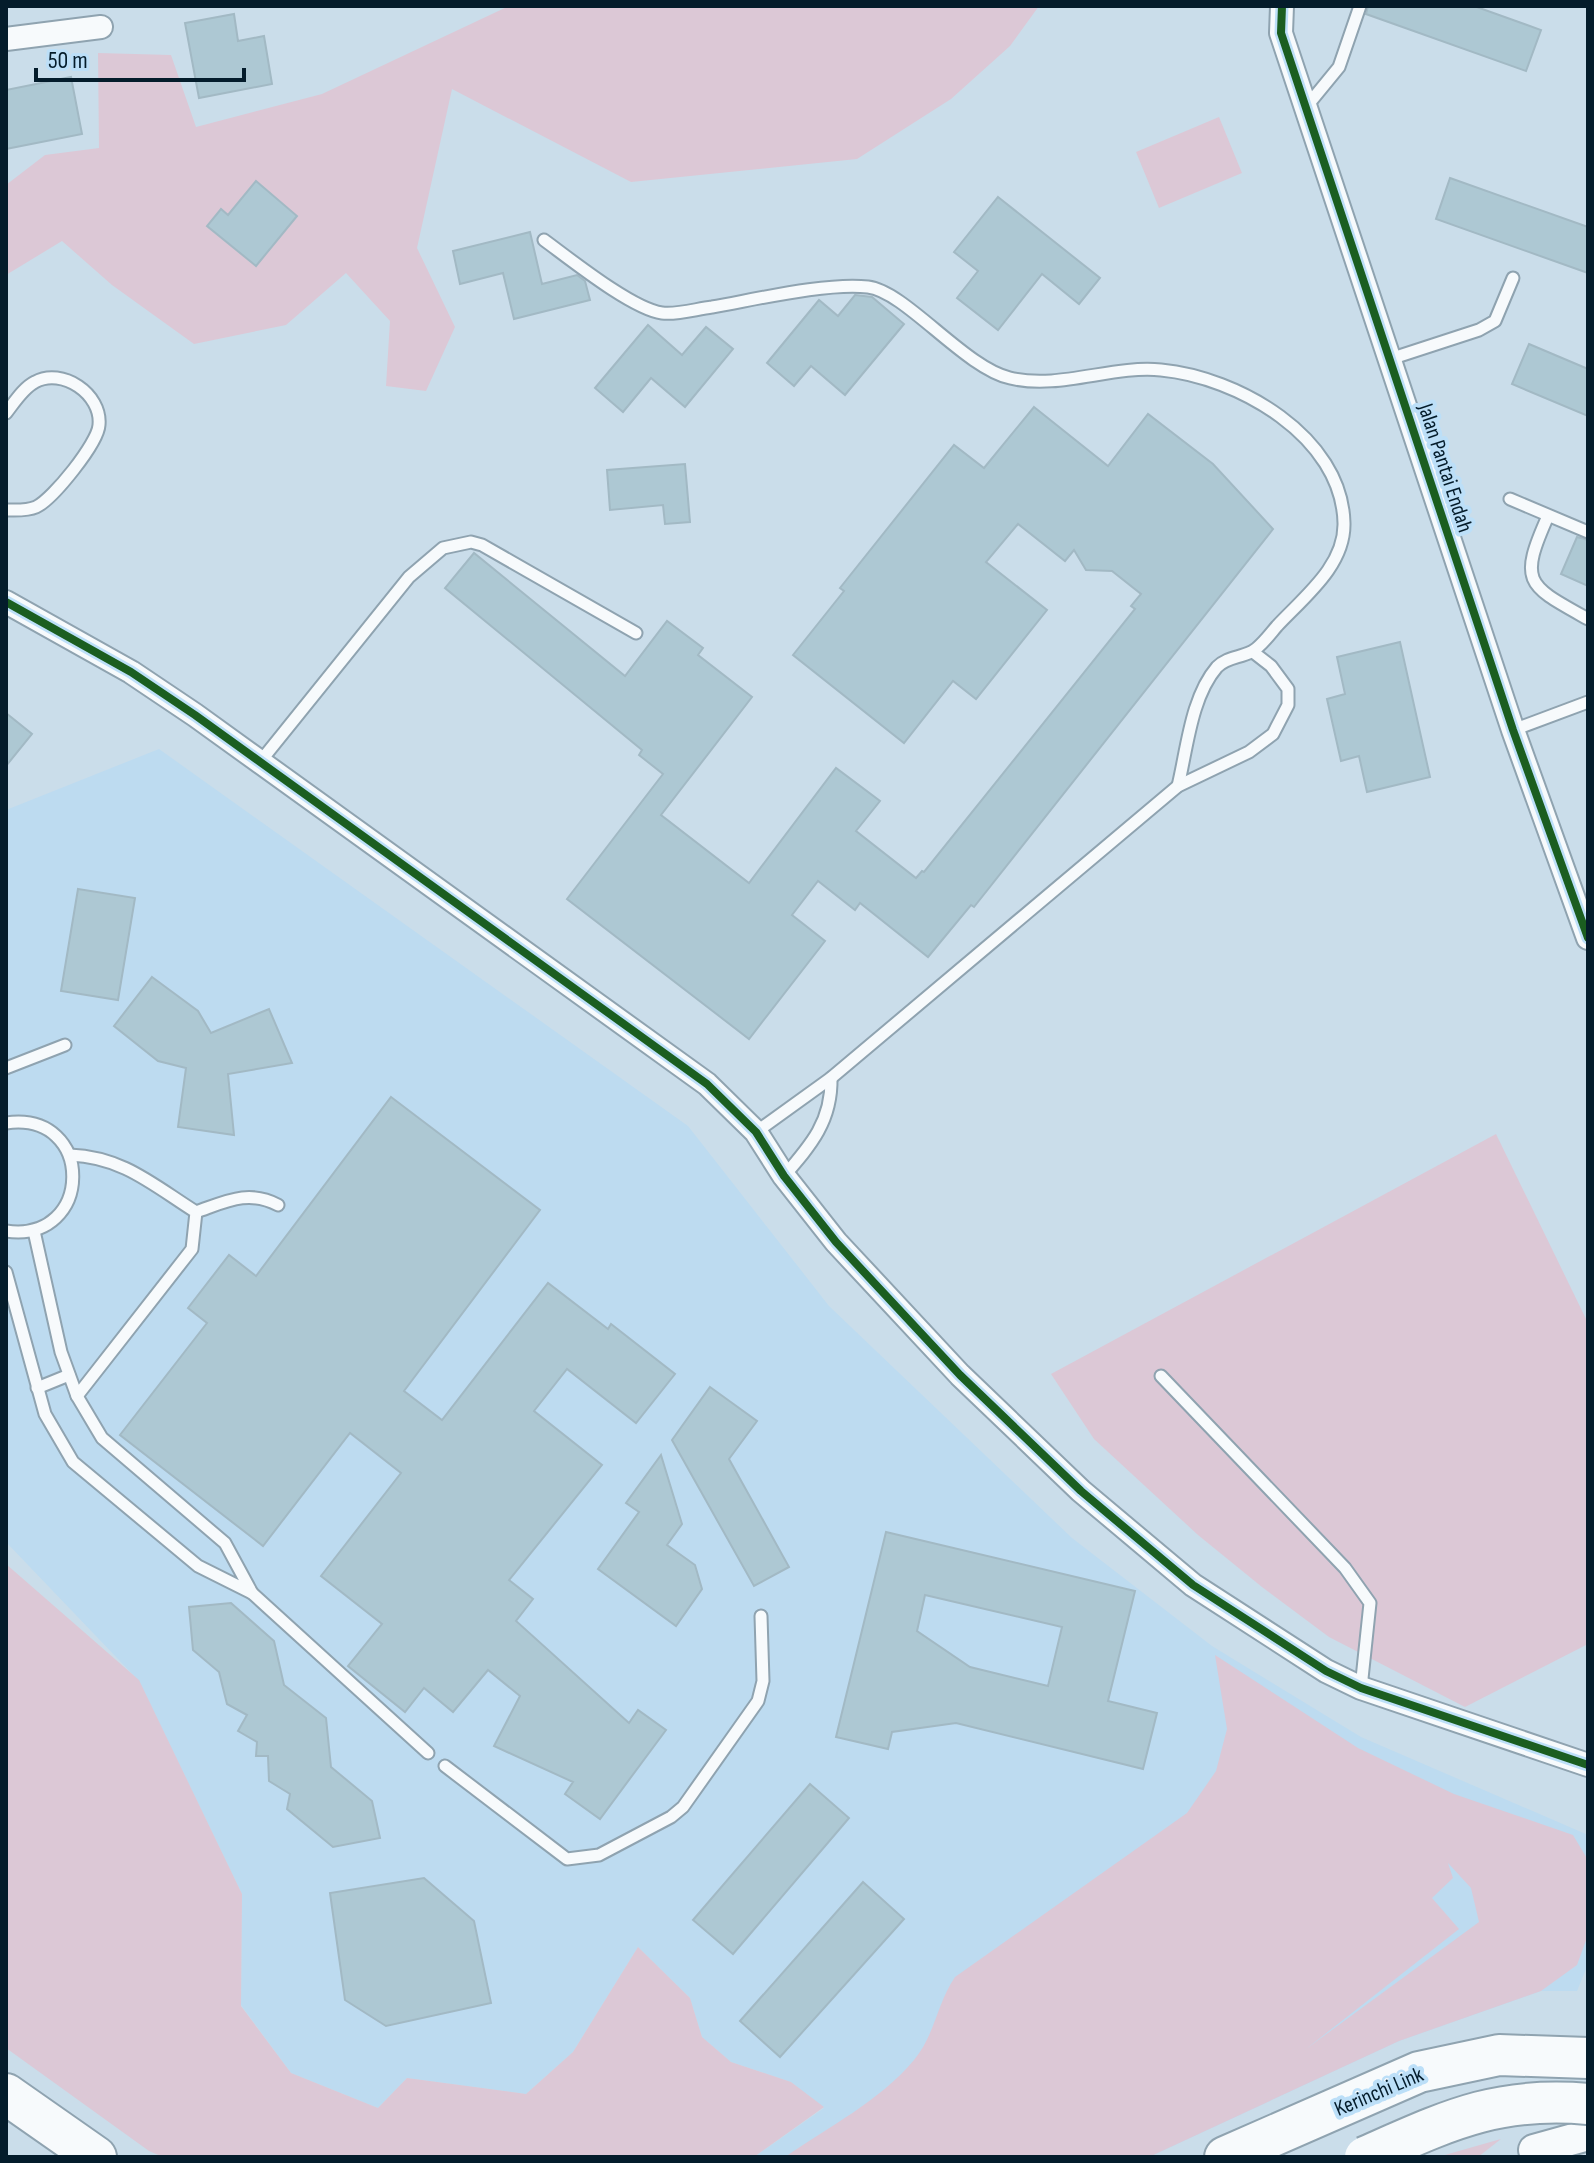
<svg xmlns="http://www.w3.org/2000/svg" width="1594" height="2163" font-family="'Sofia Sans Condensed',sans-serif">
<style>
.built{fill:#bddbf0}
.green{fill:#dcc8d6;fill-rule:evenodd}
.building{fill:#adc8d3;stroke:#a2b9c4;stroke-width:2;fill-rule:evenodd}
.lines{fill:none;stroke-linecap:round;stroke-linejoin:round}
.service-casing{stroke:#8fa3b0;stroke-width:15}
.minor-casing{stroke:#8fa3b0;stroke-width:26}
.secondary-casing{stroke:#8fa3b0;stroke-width:34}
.motorway-casing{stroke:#8fa3b0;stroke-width:44}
.service{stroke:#f7fafc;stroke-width:11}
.minor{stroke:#f7fafc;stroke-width:22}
.secondary{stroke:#f7fafc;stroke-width:30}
.motorway{stroke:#f7fafc;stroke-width:40}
.motorway-bridge-casing{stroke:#8fa3b0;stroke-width:44;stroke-linecap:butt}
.motorway-bridge{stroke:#f7fafc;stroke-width:40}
.cycleway-casing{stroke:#bcdff8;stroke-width:13}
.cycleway{stroke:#1b5e20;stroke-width:8}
.labels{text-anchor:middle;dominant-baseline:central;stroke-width:8;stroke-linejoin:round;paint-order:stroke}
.street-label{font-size:22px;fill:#041c2b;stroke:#bcdff8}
</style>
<rect width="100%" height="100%" fill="#caddea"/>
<path class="built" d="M159 749 688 1126 829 1306 1072 1538 1212 1646 1361 1737 1588 1835V1964L1577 1991H1541L1399 2041 1149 2157H754L824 2108 791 2082 731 2062 702 2037 690 1998 638 1947 573 2052 526 2094 407 2078 378 2108 291 2073 241 2005 242 1894 139 1681 6 1542V810Z"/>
<g class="green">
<path d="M509 6H1039L1010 46 951 99 857 159 631 182 452 89 417 248 455 327 426 391 386 386 390 321 346 273 286 325 194 344 112 285 62 241 6 275V185L45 155 99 148 98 53 171 55 196 127 322 94Z"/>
<path d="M1219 117 1242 173 1159 208 1136 152Z"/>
<path d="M1496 1134 1588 1323V1644L1465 1707 1329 1637 1262 1587 1198 1535 1094 1439 1051 1374Z"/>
<path d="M6 1564 139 1680 242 1894 241 2006 291 2073 378 2108 407 2078 526 2094 573 2052 638 1947 690 1998 702 2037 731 2062 791 2082 824 2107 754 2157H163L149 2151 6 2048Z"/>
<path d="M1215 1655 1358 1748 1454 1794 1573 1835 1588 1860V1935L1577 1965 1541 1991 1399 2041 1149 2157H785C828 2127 880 2101 914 2060 935 2035 937 2003 955 1977L1187 1813 1216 1771 1227 1729ZM1448 1863 1471 1888 1479 1922 1306 2049 1459 1929 1432 1898 1453 1878Z"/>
<path d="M1501 2139 1478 2157H1438Z"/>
</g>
<g class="building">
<path d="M1368 6H1474L1541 30 1526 71 1366 14Z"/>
<path d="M234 14 238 41 264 36 272 84 199 98 185 23Z"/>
<path d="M71 77 82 134 6 149V90Z"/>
<path d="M1450 178 1588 227V273L1436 219Z"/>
<path d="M256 181 297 216 256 266 207 226 221 209 228 215Z"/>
<path d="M998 197 1100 278 1079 304 1042 274 998 330 957 298 978 271 954 252Z"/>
<path d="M530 232 542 284 577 275 585 281 590 300 514 319 503 273 460 284 453 251Z"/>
<path d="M855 295 872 297 904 324 845 395 811 366 794 386 767 363 819 300 838 316Z"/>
<path d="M648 325 682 355 706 327 733 349 685 407 651 378 623 412 595 388Z"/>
<path d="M1529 344 1588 369V416L1512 384Z"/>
<path d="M1034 407 1108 466 1148 414 1213 464 1273 529 974 907 971 905 928 957 860 903 855 910 818 881 792 915 825 941 749 1039 567 899 663 774 639 755 642 750 445 588 474 553 625 676 667 621 703 648 698 655 752 697 661 815 749 883 836 768 880 801 856 831 916 878 922 871 924 872 1135 609 1131 606 1141 594 1112 571 1086 570 1074 550 1065 561 1018 524 986 562 1047 610 976 699 953 681 904 743 793 655 844 591 840 588 954 445 984 468Z"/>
<path d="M685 464 690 522 665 524 663 505 610 510 607 470Z"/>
<path d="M1577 537 1588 540V586L1561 574Z"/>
<path d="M1400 642 1430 777 1367 792 1359 756 1341 761 1327 699 1345 694 1337 657Z"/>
<path d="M6 713 32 734 6 766Z"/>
<path d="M78 889 135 898 118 1000 61 991Z"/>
<path d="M152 977 198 1011 211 1033 269 1009 292 1063 228 1074 234 1135 178 1127 186 1068 158 1061 114 1026Z"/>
<path d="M391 1097 540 1210 404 1391 442 1420 548 1283 608 1329 611 1324 675 1374 636 1423 567 1369 534 1411 602 1465 509 1580 533 1599 516 1621 629 1723 638 1710 666 1730 600 1819 565 1794 573 1782 494 1746 520 1696 488 1670 453 1712 424 1688 405 1712 348 1666 382 1624 321 1576 401 1473 350 1433 263 1546 120 1435 207 1323 188 1308 229 1255 256 1276Z"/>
<path d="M710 1387 757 1421 729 1459 789 1567 754 1586 672 1440Z"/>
<path d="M661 1455 682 1524 667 1545 695 1565 702 1589 676 1626 598 1569 639 1512 626 1503Z"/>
<path d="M886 1532 1135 1591 1108 1701 1157 1713 1143 1769 956 1723 892 1732 888 1749 836 1737ZM925 1595 1062 1627 1048 1686 970 1667 917 1631Z"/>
<path d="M231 1603 274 1641 284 1685 326 1718 331 1767 372 1801 380 1838 333 1847 287 1809 290 1794 269 1781 268 1756H256L257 1742 238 1731 247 1715 227 1704 219 1672 193 1650 189 1607Z"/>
<path d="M810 1784 849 1818 733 1954 693 1920Z"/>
<path d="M424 1878 474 1921 491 2003 386 2026 345 2000 330 1893Z"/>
<path d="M863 1882 904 1919 780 2057 740 2021Z"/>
</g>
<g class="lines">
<g class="service-casing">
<g id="service">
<path d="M1307 106 1339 67 1360 6"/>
<path d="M544 240C570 259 632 309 662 313 677 315 696 309 712 307 753 300 828 282 868 287 905 291 965 368 1010 378 1059 390 1112 365 1161 370 1237 377 1342 436 1344 523 1345 566 1304 597 1277 626 1270 634 1260 648 1251 652 1239 658 1227 657 1217 667 1191 697 1187 749 1178 786"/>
<path d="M1390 359 1479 330 1495 321 1513 278"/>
<path d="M6 413C14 403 23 388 35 382 62 367 102 394 99 425 98 443 53 499 36 507 27 511 16 510 6 510"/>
<path d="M1510 499 1588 532"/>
<path d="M1548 516C1518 583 1527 585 1588 619"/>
<path d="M1513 730 1588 702"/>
<path d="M260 762 409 577 443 548 471 542 482 545 636 633"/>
<path d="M6 1068 65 1045"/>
<path d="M6 1123C96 1110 94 1244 6 1231"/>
<path d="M756 1132 831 1078 1178 786 1249 752 1273 734 1288 705V689L1271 666 1253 652"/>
<path d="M70 1155C123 1157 153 1185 196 1212L192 1249 77 1396"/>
<path d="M784 1176C811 1145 832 1121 831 1078"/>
<path d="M196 1212C225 1202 248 1189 278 1205"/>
<path d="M6 1272 45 1414 73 1462 198 1566 252 1593 225 1543 102 1438 77 1396 61 1352 34 1231"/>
<path d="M1161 1376 1345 1568 1370 1603 1361 1688"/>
<path d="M37 1388 69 1375"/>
<path d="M252 1593 428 1753"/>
<path d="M445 1766 567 1859 599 1855 671 1817 683 1807 758 1701 763 1681 761 1616"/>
</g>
</g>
<g class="minor-casing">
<g id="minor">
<path d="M1282 6 1281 33 1513 730 1588 938"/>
<path d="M6 39 101 27"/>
<path d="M6 602 131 672 195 715 707 1084 756 1132 784 1176 836 1242 960 1375 1081 1491 1193 1585 1326 1671 1361 1688 1588 1765"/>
</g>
</g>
<g class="secondary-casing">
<path id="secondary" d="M1534 2150 1588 2135"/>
</g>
<g class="motorway-casing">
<g id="motorway">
<path d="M6 2094 96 2157"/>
<path d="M1225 2157 1419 2072 1499 2055 1588 2058"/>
</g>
</g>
<use href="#service" class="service"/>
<use href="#minor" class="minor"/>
<use href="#secondary" class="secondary"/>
<use href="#motorway" class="motorway"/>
<g class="motorway-bridge-casing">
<path id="motorway-bridge" d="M1365 2157C1447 2121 1496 2096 1588 2104"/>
</g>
<use href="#motorway-bridge" class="motorway-bridge"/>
<g class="cycleway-casing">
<g id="cycleway">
<path d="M1282 6 1281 33 1513 730 1588 938"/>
<path d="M6 602 131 672 195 715 707 1084 756 1132 784 1176 836 1242 960 1375 1081 1491 1193 1585 1326 1671 1361 1688 1588 1765"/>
</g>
</g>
<use href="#cycleway" class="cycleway"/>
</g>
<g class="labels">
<g class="street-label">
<text transform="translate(1445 468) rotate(72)">Jalan Pantai Endah</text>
<text transform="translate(1379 2092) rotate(-23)">Kerinchi Link</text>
</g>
</g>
<rect width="1594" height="2163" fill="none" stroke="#041c2b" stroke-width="16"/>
<path d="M36 68v12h208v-12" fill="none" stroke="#041c2b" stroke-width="4"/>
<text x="48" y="68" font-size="24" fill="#041c2b" stroke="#bcdff8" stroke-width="6" paint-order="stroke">50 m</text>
</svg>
